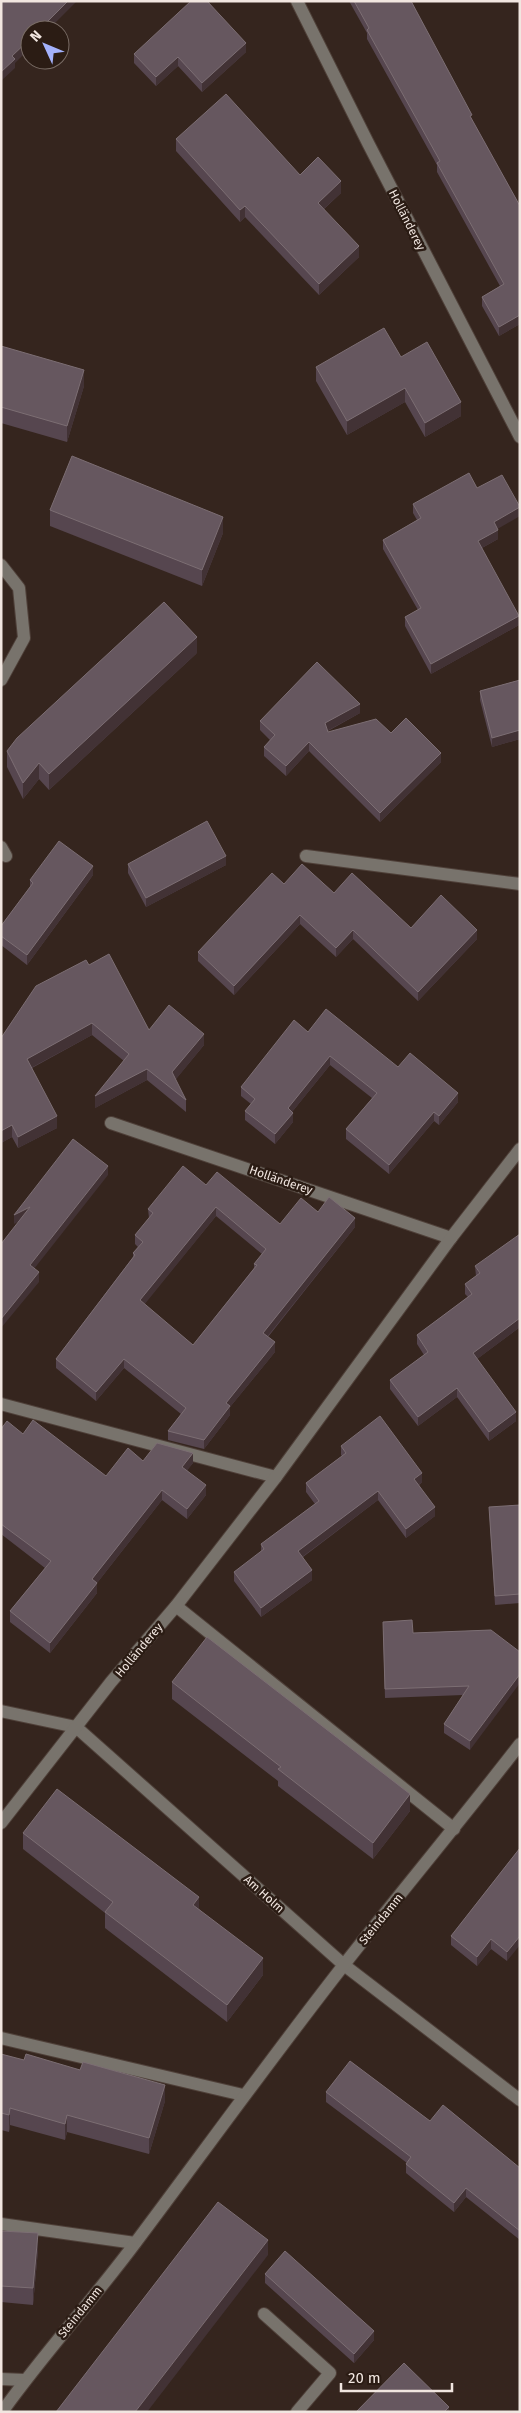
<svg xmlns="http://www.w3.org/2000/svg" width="521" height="2413" font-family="'Fira Sans',sans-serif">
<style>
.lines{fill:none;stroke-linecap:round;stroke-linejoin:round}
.minor-casing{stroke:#4f4039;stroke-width:14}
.minor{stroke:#78736c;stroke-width:12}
.wall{fill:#56464f;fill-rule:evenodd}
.shaded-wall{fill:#423235}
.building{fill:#66575f;stroke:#7c6e73;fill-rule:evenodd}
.labels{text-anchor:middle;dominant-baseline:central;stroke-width:5;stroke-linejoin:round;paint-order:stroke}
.street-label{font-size:12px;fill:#f1e6e0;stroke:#2b1c14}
</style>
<rect width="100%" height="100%" fill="#35251e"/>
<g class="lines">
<g class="minor-casing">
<g id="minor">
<path d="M297 1 368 143 520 437"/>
<path d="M1 565 19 588 24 638 1 680"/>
<path d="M1 847 6 856"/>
<path d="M306 856 520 884"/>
<path d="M111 1123 451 1238"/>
<path d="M1 1404 276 1477"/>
<path d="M176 1606 454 1829"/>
<path d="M1 1711 76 1727 344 1965 520 2100"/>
<path d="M1 1823 111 1682 176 1606 276 1477 451 1238 520 1149"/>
<path d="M1 2038 243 2095"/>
<path d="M1 2224 135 2243"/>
<path d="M264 2314 330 2373 297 2412"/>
<path d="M1 2379 25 2380"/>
<path d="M2 2412C44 2353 93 2300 136 2242 205 2150 272 2057 343 1966 401 1892 462 1819 520 1744"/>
</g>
</g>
<use href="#minor" class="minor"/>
</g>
<g class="wall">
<path d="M349 1H411L472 120 520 206V324L499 336 482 306V297L500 286 437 172V165L367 39V33Z"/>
<path d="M246 52 202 92 178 66 156 86 134 63V54Z"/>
<path d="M176 139 300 175 341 193 324 209 359 257 319 295 245 217 240 222 176 151Z"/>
<path d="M1 346 84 386 67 442 1 423Z"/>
<path d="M401 357 461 416 425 437 405 402 347 435 316 381V367Z"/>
<path d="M413 504 497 529 498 539 482 548 519 625 431 674 405 626V617L418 610 383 549V540L417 520 413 513Z"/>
<path d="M50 510 223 533 202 586 50 526Z"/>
<path d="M197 653 49 790 39 779 23 799 7 767V751Z"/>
<path d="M520 680V739L492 747 480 700V691Z"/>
<path d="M360 713 328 731V732L391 733 441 762 380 822 309 751 286 776 264 756V747L270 740 260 730V721Z"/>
<path d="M128 864 226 865 146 907 128 873Z"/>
<path d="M93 875 27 965 1 945V926L30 887V880Z"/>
<path d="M284 884 334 893 411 928 477 939 418 1001 353 939 336 957 300 924 234 995 198 961V952Z"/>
<path d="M89 965 149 1030 204 1045 175 1080 186 1100V1112L147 1080 95 1108 124 1061 92 1035 32 1068 57 1128 18 1148 12 1137 1 1143V1038Z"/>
<path d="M308 1032 398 1067 458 1102 439 1125 434 1121 389 1174 346 1139V1129L372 1098 330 1065 292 1112 293 1122 275 1144 245 1120V1111L251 1104 241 1096V1087Z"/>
<path d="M206 1185 280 1224 318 1212 355 1227 268 1337 275 1352 230 1407V1415L204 1449 168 1440V1431L181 1414 124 1368 96 1401 56 1368V1359L133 1257V1253L138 1247 135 1244V1235L149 1218 148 1209ZM216 1216 262 1254 254 1264V1268L193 1345 144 1304Z"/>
<path d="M475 1266 520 1327 477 1359 516 1421 489 1441 457 1397 418 1426 390 1389V1380L424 1355 417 1344V1335L468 1297 465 1294V1284L476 1276Z"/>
<path d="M1 1429 23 1434 106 1476 143 1461 193 1463 187 1470 206 1495 187 1519 162 1500 97 1583V1593L50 1653 10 1622V1611L45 1568 1 1534Z"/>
<path d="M341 1446 422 1482 419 1485 435 1516 406 1538 378 1500 303 1557 312 1580 261 1617 234 1581V1572L261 1552V1544L315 1504 306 1492V1483L342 1456 341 1455Z"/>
<path d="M520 1505V1603L495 1605 489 1507Z"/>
<path d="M491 1630 470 1750 444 1733V1724L463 1695 385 1698 383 1631 413 1633Z"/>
<path d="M172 1682 410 1811 373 1859 278 1786V1781L172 1699Z"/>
<path d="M23 1833 199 1909 263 1975 227 2022 105 1928V1913L23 1849Z"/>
<path d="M520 1848 507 1961 491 1949 477 1966 451 1945V1936Z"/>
<path d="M1 2054 165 2101 149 2154 67 2132 65 2140 10 2125 9 2132 1 2130Z"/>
<path d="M326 2092 430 2121 520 2168V2240L466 2197 454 2212 406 2173V2164L407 2163 326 2102Z"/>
<path d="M1 2231 38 2250 33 2305 1 2302Z"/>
<path d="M265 2274 374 2340 354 2363 265 2283Z"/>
</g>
<g class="shaded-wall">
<path d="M68 1H77L48 30H39Z"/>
<path d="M30 39V48L15 63V68L1 81V72L12 56Z"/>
<path d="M246 43V52L202 92V83Z"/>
<path d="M178 57V66L156 86V77Z"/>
<path d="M341 181V193L318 214V203Z"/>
<path d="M245 206V217L240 222V210Z"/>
<path d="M359 246V257L319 295V284Z"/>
<path d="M520 315V324L499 336V327Z"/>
<path d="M84 370V386L67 442V426Z"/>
<path d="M405 388V402L347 435V421Z"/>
<path d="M461 402V416L425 437V423Z"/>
<path d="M520 507V516L494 531V522Z"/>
<path d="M223 517V533L202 586V570Z"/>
<path d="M498 530V539L478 550V541Z"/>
<path d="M519 616V625L431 674V664Z"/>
<path d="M197 637V653L49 790V774Z"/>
<path d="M360 704V713L325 732V723Z"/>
<path d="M520 730V739L492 747V738Z"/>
<path d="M309 742V751L286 776V766Z"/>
<path d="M441 753V762L380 822V813Z"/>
<path d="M39 763V779L23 799V783Z"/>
<path d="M226 856V865L146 907V898Z"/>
<path d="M93 866V875L27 965V955Z"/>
<path d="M300 915V924L234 995V986Z"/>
<path d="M353 930V939L336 957V948Z"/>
<path d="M477 930V939L418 1001V992Z"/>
<path d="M92 1023V1035L27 1070V1059Z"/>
<path d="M204 1034V1045L172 1084V1072Z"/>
<path d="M330 1056V1065L288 1117V1108Z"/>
<path d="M147 1069V1080L95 1108V1096Z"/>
<path d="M458 1093V1102L439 1125V1116Z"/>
<path d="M434 1112V1121L389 1174V1165Z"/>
<path d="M293 1113V1122L275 1144V1134Z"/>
<path d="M57 1116V1128L18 1148V1137Z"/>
<path d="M12 1125V1137L1 1143V1131Z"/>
<path d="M108 1166V1175L30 1274V1265Z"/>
<path d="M30 1207V1216L14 1224V1215Z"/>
<path d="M216 1207V1216L140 1310V1300Z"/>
<path d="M355 1218V1227L263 1342V1333Z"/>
<path d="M39 1272V1282L1 1328V1319Z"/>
<path d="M520 1318V1327L473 1362V1353Z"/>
<path d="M275 1342V1352L230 1407V1415L204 1449V1440L226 1403Z"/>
<path d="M124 1359V1368L96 1401V1392Z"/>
<path d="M457 1388V1397L418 1426V1417Z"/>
<path d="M516 1412V1421L489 1441V1432Z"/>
<path d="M193 1453V1463L182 1477V1467Z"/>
<path d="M422 1473V1482L414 1488V1479Z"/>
<path d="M206 1485V1495L187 1519V1509Z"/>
<path d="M162 1490V1500L97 1583V1593L50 1653V1643L92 1579Z"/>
<path d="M378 1491V1500L298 1560V1551Z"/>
<path d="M435 1507V1516L406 1538V1529Z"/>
<path d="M312 1570V1580L261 1617V1608Z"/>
<path d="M520 1674V1683L470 1750V1741Z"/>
<path d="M410 1794V1811L373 1859V1843Z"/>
<path d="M199 1897V1913L193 1905Z"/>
<path d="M520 1936V1945L507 1961V1952Z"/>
<path d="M491 1939V1949L477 1966V1957Z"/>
<path d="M263 1958V1975L227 2022V2005Z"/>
<path d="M165 2085V2101L149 2154V2138Z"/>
<path d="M10 2108V2125L9 2132V2115Z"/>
<path d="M67 2115V2132L65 2140V2124Z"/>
<path d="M466 2188V2197L454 2212V2203Z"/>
<path d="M38 2233V2250L33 2305V2288Z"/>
<path d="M268 2240V2255L147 2412H135Z"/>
<path d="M374 2331V2340L354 2363V2354Z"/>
<path d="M449 2407V2412H444Z"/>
</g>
<g class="building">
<path d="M1 1H68L39 30H30V39L12 56 15 59 1 72Z"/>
<path d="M191 1H207L246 43 202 83 178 57 156 77 134 54Z"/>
<path d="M354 1H411L472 115 470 116 520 206V315L499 327 482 297 504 284 437 163 440 161 367 30 369 28Z"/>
<path d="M226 94 300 175 318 157 341 181 318 203 359 246 319 284 245 206 240 210 176 139Z"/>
<path d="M384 328 401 357 427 342 461 402 425 423 405 388 347 421 316 367Z"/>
<path d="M1 346 84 370 67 426 1 407Z"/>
<path d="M72 456 223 517 202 570 50 510Z"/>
<path d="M469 473 477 488 502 475 520 507 494 522 498 530 478 541 519 616 431 664 405 617 421 608 383 540 421 518 413 504Z"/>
<path d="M164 602 197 637 49 774 39 763 23 783 7 751 17 738Z"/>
<path d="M317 662 360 704 325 723 328 732 376 719 391 733 406 718 441 753 380 813 309 742 286 766 264 747 275 735 260 721Z"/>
<path d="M520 680V730L492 738 480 691Z"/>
<path d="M207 821 226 856 146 898 128 864Z"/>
<path d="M59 841 93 866 27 955 1 936V926L33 883 30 880Z"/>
<path d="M302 864 334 893 352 873 411 928 441 895 477 930 418 992 353 930 336 948 300 915 234 986 198 952 272 873 284 884Z"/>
<path d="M109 954 149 1030 169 1005 204 1034 172 1072 186 1100 147 1069 95 1096 129 1054 92 1023 27 1059 57 1116 18 1137 12 1125 1 1131V1038L36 986 86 960 89 965Z"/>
<path d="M326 1009 398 1067 410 1053 458 1093 439 1116 434 1112 389 1165 346 1129 377 1093 330 1056 288 1108 293 1113 275 1134 245 1111 255 1099 241 1087 294 1020 308 1032Z"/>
<path d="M73 1139 108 1166 30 1265 39 1272 1 1319V1244L30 1207 14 1215Z"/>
<path d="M183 1166 206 1185 217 1172 280 1224 301 1198 318 1212 329 1197 355 1218 263 1333 275 1342 226 1403 230 1406 204 1440 168 1431 186 1408 124 1359 96 1392 56 1359 135 1255 133 1253 143 1242 135 1235 153 1213 148 1209ZM216 1207 266 1249 254 1264 257 1265 193 1345 140 1300Z"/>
<path d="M520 1234V1318L473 1353 516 1412 489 1432 457 1388 418 1417 390 1380 428 1352 417 1335 472 1294 465 1284 480 1273 475 1266Z"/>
<path d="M380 1416 422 1473 414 1479 435 1507 406 1529 378 1491 298 1551 312 1570 261 1608 234 1572 264 1549 261 1544 319 1501 306 1483 346 1453 341 1446Z"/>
<path d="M33 1420 106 1476 128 1448 143 1461 157 1443 193 1453 182 1467 206 1485 187 1509 162 1490 92 1579 97 1583 50 1643 10 1611 51 1561 1 1524V1429L7 1421 23 1434Z"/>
<path d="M520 1505V1594L495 1596 489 1507Z"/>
<path d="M412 1620 413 1633 491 1630 520 1652V1674L470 1741 444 1724 469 1686 385 1689 383 1622Z"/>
<path d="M207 1637 410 1794 373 1843 278 1769 281 1767 172 1682Z"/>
<path d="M57 1789 199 1897 193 1905 263 1958 227 2005 105 1912 113 1902 23 1833Z"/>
<path d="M520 1848V1936L507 1952 491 1939 477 1957 451 1936Z"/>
<path d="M1 2054 24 2060 26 2054 80 2070 83 2062 165 2085 149 2138 67 2115 65 2124 10 2108 9 2115 1 2113Z"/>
<path d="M350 2061 430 2121 443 2105 520 2168V2231L466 2188 454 2203 406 2164 411 2157 326 2092Z"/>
<path d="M218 2202 268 2240 135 2412H56Z"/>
<path d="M1 2231 38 2233 33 2288 1 2286Z"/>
<path d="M285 2251 374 2331 354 2354 265 2274Z"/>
<path d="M404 2363 449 2407 444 2412H356Z"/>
</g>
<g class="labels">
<g class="street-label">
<text transform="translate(407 220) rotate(63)">Holländerey</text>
<text transform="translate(281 1180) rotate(19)">Holländerey</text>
<text transform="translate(139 1650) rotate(-50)">Holländerey</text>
<text transform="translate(264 1894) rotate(42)">Am Holm</text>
<text transform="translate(381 1919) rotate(-51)">Steindamm</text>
<text transform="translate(80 2312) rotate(-51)">Steindamm</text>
</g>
</g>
<rect width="521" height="2413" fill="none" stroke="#f1e6e0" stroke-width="5"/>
<g transform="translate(45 45) rotate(314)"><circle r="24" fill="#2b1c14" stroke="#7a6d66"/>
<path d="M0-4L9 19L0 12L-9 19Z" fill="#a4b2fc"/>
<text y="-8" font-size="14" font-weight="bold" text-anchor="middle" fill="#f1e6e0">N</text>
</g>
<path d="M341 2383v8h111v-8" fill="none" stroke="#f1e6e0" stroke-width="2.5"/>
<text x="348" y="2383" font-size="15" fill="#f1e6e0" stroke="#2b1c14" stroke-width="4" paint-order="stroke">20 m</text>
</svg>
